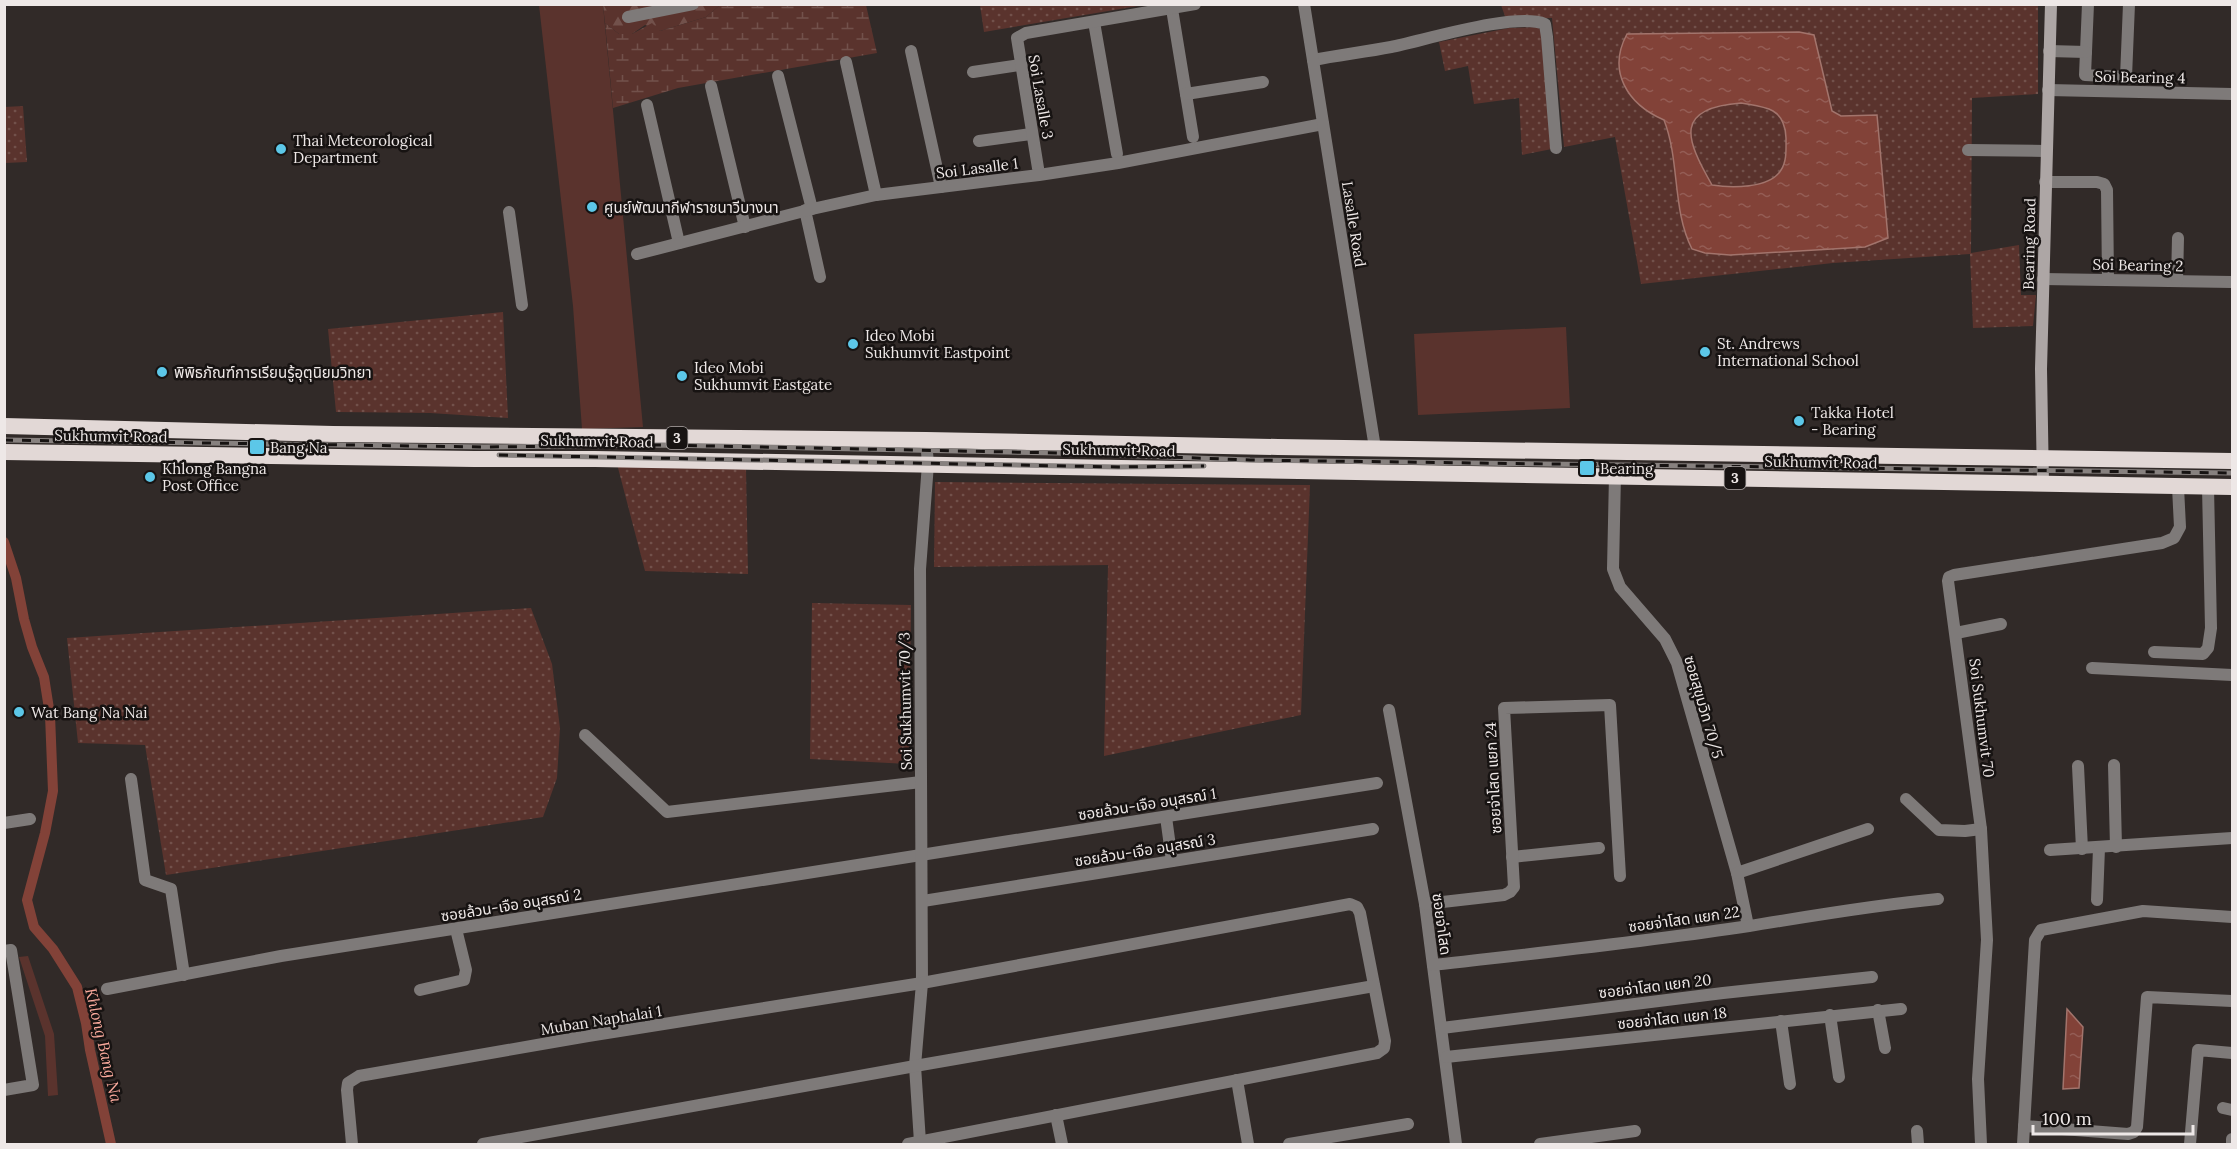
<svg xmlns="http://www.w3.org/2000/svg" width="2237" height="1149" font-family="Lora,'Noto Sans Thai',serif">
<defs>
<pattern id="grass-dots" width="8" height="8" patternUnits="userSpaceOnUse" patternTransform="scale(1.5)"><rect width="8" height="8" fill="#5a332d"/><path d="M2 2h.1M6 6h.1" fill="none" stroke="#72514b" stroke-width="1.8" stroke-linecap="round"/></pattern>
<pattern id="forest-firs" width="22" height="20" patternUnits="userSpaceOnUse" patternTransform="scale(1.5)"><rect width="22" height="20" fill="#5a332d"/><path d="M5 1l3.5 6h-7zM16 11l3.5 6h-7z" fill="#72514b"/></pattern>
<pattern id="wetland-marsh" width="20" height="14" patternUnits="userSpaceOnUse" patternTransform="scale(1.5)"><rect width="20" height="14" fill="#5a332d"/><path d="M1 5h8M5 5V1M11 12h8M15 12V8" fill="none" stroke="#72514b"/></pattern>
<pattern id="water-ripples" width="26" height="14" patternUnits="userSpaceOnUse" patternTransform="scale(1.5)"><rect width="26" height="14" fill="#824238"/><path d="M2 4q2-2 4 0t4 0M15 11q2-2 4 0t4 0" fill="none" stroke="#945d55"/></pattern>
</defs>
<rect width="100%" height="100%" fill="#312a28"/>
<g fill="url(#grass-dots)" fill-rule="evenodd">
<polygon points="980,5 980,4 1144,5 984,32"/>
<path d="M1501,5H2038V94L1972,98L1971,253L2019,245L2021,295H2036L2033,326L1973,328L1970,254L1833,263L1641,284L1615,137L1564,147L1552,18L1506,19ZM1799,32L1814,35L1832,111L1841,116L1865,247L1730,255L1705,253L1693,249C1673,212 1679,160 1664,120C1645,112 1633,96 1621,80L1627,34Z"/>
<polygon points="1538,27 1542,32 1552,149 1522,155 1519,98 1474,104 1468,66 1445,71 1439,42 1509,28"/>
<path d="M1741,103C1751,105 1764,106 1773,111C1782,116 1786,128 1786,138C1786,149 1787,161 1781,170C1770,189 1730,188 1711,185C1686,137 1673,108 1741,103Z"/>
<polygon points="23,106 27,162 5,163 5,107"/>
<polygon points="503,312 508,418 430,413 336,412 328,329"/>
<polygon points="617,464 746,468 748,574 645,571"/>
<polygon points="935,482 1310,485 1301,715 1104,756 1108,565 934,567"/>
<polygon points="812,603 911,605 909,764 810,759"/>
<polygon points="531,608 552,664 560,728 557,778 543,817 166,875 145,745 78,743 67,638"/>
</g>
<polygon fill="url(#forest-firs)" points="603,5 720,5 706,17 660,31 645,25 632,34 619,34 605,23"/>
<polygon fill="url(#wetland-marsh)" points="720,5 866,5 877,53 678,88 613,108 605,23 619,34 632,34 652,23 660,31 706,17"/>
<g fill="#5a332d">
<polygon points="539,5 603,5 643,427 582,429 573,306"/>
<polygon points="1566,327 1570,408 1418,415 1414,334"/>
<polygon points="28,956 54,1034 58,1095 48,1096 45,1036 19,957"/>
</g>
<g fill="url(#water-ripples)" stroke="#a2746c" stroke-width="1.5" fill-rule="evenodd">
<path d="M1799,32L1814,35L1832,111L1841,116L1877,115L1888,238L1865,247L1730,255L1705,253L1692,249C1672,210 1680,161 1664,120C1627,104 1607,71 1627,34ZM1741,103C1751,105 1764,106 1773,111C1782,116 1786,128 1786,138C1786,149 1787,161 1781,170C1770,189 1730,188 1712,185C1685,138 1674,108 1741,103Z"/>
<polygon points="2067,1009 2083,1027 2079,1088 2063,1089"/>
</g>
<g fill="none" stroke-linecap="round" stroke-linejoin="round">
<polyline stroke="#824238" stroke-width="10" points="4,542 16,578 24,619 32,647 44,677 50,715 53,791 45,833 27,900 34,927 53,949 77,987 86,1023 90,1050 111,1144"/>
<g stroke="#7e7a79" stroke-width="12">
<polyline points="2088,4 2085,75 2126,77 2129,4"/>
<polyline points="1172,9 1193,137"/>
<polyline points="628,17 693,4"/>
<polyline points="1094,22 1117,154"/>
<polyline points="911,51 941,187"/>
<polyline points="2049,51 2086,52"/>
<path d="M1313,60C1339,55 1365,52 1391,47C1426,40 1515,12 1545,24L1547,37L1556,148"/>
<polyline points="846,62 876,195"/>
<polyline points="973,72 1020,65"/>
<polyline points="778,76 812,209"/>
<polyline points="711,86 745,227"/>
<polyline points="2048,90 2232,94"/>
<polyline points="1186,94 1263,82"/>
<polyline points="647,105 679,243"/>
<polyline points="979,141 1031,134"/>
<polyline points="1968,150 2046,151"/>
<polyline points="1038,168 1017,38 1026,33 1195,4"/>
<polyline points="2045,182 2097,182 2104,184 2107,190 2108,280"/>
<polyline points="805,210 820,277"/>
<polyline points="509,212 522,305"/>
<polyline points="637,254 812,209 876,195 1039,175 1118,163 1323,124"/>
<polyline points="2043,279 2232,282"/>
<polyline points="2177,281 2178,238"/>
<polyline points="1615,475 1613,569 1620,587 1665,639 1677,663 1737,873 1748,926"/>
<polyline points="1956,633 2001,624"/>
<polyline points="2154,652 2203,654 2208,648 2211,628 2208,487"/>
<polyline points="2092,668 2232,675"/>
<polyline points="1389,710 1425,904 1456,1144"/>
<polyline points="585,735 667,812 921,782"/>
<polyline points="2114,765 2116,847"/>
<polyline points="2078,766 2082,849"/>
<polyline points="131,779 145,880 171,889 184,975"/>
<polyline points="1906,799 1939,830 1965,831 1981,829"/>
<polyline points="1166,817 1172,861"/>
<polyline points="4,823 30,819"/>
<polyline points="2050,850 2232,838"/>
<polyline points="1512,857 1599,848"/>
<polyline points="1737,873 1868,829"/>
<polyline points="2097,900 2099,848"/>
<polyline points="923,901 1373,829"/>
<polyline points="1425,904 1504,895 1510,892 1514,887 1504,708 1610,705 1620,876"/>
<polyline points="4,951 11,950 33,1085 4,1090"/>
<path d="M1433,965C1538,953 1644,942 1749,926C1812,916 1874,905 1938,899"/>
<polyline points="107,989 281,956 1377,783"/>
<polyline points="420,990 464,980 466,970 456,929"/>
<polyline points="1878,1010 1885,1048"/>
<polyline points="1830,1015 1839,1077"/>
<polyline points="1781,1021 1790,1084"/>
<polyline points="1442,1028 1723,993 1872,977"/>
<polyline points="1446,1057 1901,1009"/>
<polyline points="1237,1080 1248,1144"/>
<polyline points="2223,1108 2232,1110"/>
<polyline points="1056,1115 1062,1144"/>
<polyline points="2024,1126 2128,1134 2134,1132 2137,1127 2147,997 2232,1001"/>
<polyline points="1917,1131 1918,1144"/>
<polyline points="920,1142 915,1066 922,983 920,569 928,464 926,440"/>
<polyline points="352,1144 347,1090 348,1083 359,1076 588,1036 922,983 1350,904 1357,907 1360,913 1385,1041 1384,1048 1377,1053 908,1144"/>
<polyline points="483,1144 915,1066 1374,986"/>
<polyline points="1289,1144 1408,1124"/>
<polyline points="1540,1144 1635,1131"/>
<polyline points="1981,1144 1978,1079 1987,940 1981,829 1948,581 1949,577 1954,575 2162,543 2174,538 2180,527 2178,487"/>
<polyline points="2023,1144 2035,940 2041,930 2143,911 2232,917"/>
<polyline points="2190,1144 2198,1050 2232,1053"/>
<polyline points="2232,1144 2232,1139"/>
</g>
<polyline stroke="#7e7a79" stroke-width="12" points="1304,4 1375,448"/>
<polyline stroke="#ada6a5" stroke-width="12" points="2043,484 2041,369 2051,4"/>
<g stroke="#e2d8d6" stroke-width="16">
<polyline points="4,426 333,434 926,440 1278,447 2232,461"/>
<polyline points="4,452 474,459 595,459 2232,487"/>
</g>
<g stroke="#87817f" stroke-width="5">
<g id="rail">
<polyline points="4,440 484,447 662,445 1059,453 1250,460 2232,473"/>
<polyline points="499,455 1118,467 1204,466"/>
</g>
</g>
<use href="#rail" stroke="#171312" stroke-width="3" stroke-dasharray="9" stroke-linecap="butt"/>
</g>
<g fill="#5cc7e8" stroke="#171312" stroke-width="2">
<circle cx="281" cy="149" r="6"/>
<circle cx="592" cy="207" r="6"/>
<circle cx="853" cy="344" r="6"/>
<circle cx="1705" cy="352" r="6"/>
<circle cx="162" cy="372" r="6"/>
<circle cx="682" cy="376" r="6"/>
<circle cx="1799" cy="421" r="6"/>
<rect x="249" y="439" width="16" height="16" rx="3"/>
<rect x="1579" y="460" width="16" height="16" rx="3"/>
<circle cx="150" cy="477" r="6"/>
<circle cx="19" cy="712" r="6"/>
</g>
<g text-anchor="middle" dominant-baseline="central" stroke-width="5" stroke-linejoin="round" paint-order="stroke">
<g fill="#171312" stroke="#aea8a7" stroke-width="1.5">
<rect x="666.5" y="427" width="21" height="22" rx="4.5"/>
<rect x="1724.5" y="467" width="21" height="22" rx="4.5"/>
</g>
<g font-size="14" font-weight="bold" fill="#eee8e7">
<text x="677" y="438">3</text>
<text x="1735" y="478">3</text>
</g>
<g font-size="15" fill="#eee8e7" stroke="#171312">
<text transform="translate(2140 77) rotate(1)">Soi Bearing 4</text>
<text transform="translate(1041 97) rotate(80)">Soi Lasalle 3</text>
<text transform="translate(977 168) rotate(-7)">Soi Lasalle 1</text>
<text transform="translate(1354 224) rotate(81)">Lasalle Road</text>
<text transform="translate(2029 244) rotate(-89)">Bearing Road</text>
<text transform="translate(2138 265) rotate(1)">Soi Bearing 2</text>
<text transform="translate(111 436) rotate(1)">Sukhumvit Road</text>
<text transform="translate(597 441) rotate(1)">Sukhumvit Road</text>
<text transform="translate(1119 450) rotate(1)">Sukhumvit Road</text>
<text transform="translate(1821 462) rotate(1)">Sukhumvit Road</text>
<text transform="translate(905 701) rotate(-91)">Soi Sukhumvit 70/3</text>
<text transform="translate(1704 707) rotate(74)">ซอยสุขุมวิท 70/5</text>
<text transform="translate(1982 718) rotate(83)">Soi Sukhumvit 70</text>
<text transform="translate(1493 778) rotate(-93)">ซอยจ่าโสด แยก 24</text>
<text transform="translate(1147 804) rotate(-9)">ซอยล้วน-เจือ อนุสรณ์ 1</text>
<text transform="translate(1145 850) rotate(-9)">ซอยล้วน-เจือ อนุสรณ์ 3</text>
<text transform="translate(511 905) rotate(-9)">ซอยล้วน-เจือ อนุสรณ์ 2</text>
<text transform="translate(1684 919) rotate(-8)">ซอยจ่าโสด แยก 22</text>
<text transform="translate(1442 924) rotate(82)">ซอยจ่าโสด</text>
<text transform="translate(1655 986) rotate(-7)">ซอยจ่าโสด แยก 20</text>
<text transform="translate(1672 1018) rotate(-6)">ซอยจ่าโสด แยก 18</text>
<text transform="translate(601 1020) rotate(-9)">Muban Naphalai 1</text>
</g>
<g font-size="15" fill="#eee8e7" stroke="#171312" text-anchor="start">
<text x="293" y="140">Thai Meteorological<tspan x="293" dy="17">Department</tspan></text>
<text x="604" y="207">ศูนย์พัฒนากีฬาราชนาวีบางนา</text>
<text x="865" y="335">Ideo Mobi<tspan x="865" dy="17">Sukhumvit Eastpoint</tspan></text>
<text x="1717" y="343">St. Andrews<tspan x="1717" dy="17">International School</tspan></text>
<text x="694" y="367">Ideo Mobi<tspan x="694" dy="17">Sukhumvit Eastgate</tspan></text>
<text x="174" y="372">พิพิธภัณฑ์การเรียนรู้อุตุนิยมวิทยา</text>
<text x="1811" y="412">Takka Hotel<tspan x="1811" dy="17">- Bearing</tspan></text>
<text x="270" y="447">Bang Na</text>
<text x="162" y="468">Khlong Bangna<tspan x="162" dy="17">Post Office</tspan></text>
<text x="1600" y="468">Bearing</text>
<text x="31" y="712">Wat Bang Na Nai</text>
</g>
<g font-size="16" font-style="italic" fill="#f8a89b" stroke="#171312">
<text transform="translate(104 1045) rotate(77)">Khlong Bang Na</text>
</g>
</g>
<rect width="2237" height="1149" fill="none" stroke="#eee8e7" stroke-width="12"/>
<path d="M2033 1125v9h160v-9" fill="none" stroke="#eee8e7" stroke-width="3"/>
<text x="2042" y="1125" font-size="18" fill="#eee8e7" stroke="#171312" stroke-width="4.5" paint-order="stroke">100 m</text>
</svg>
